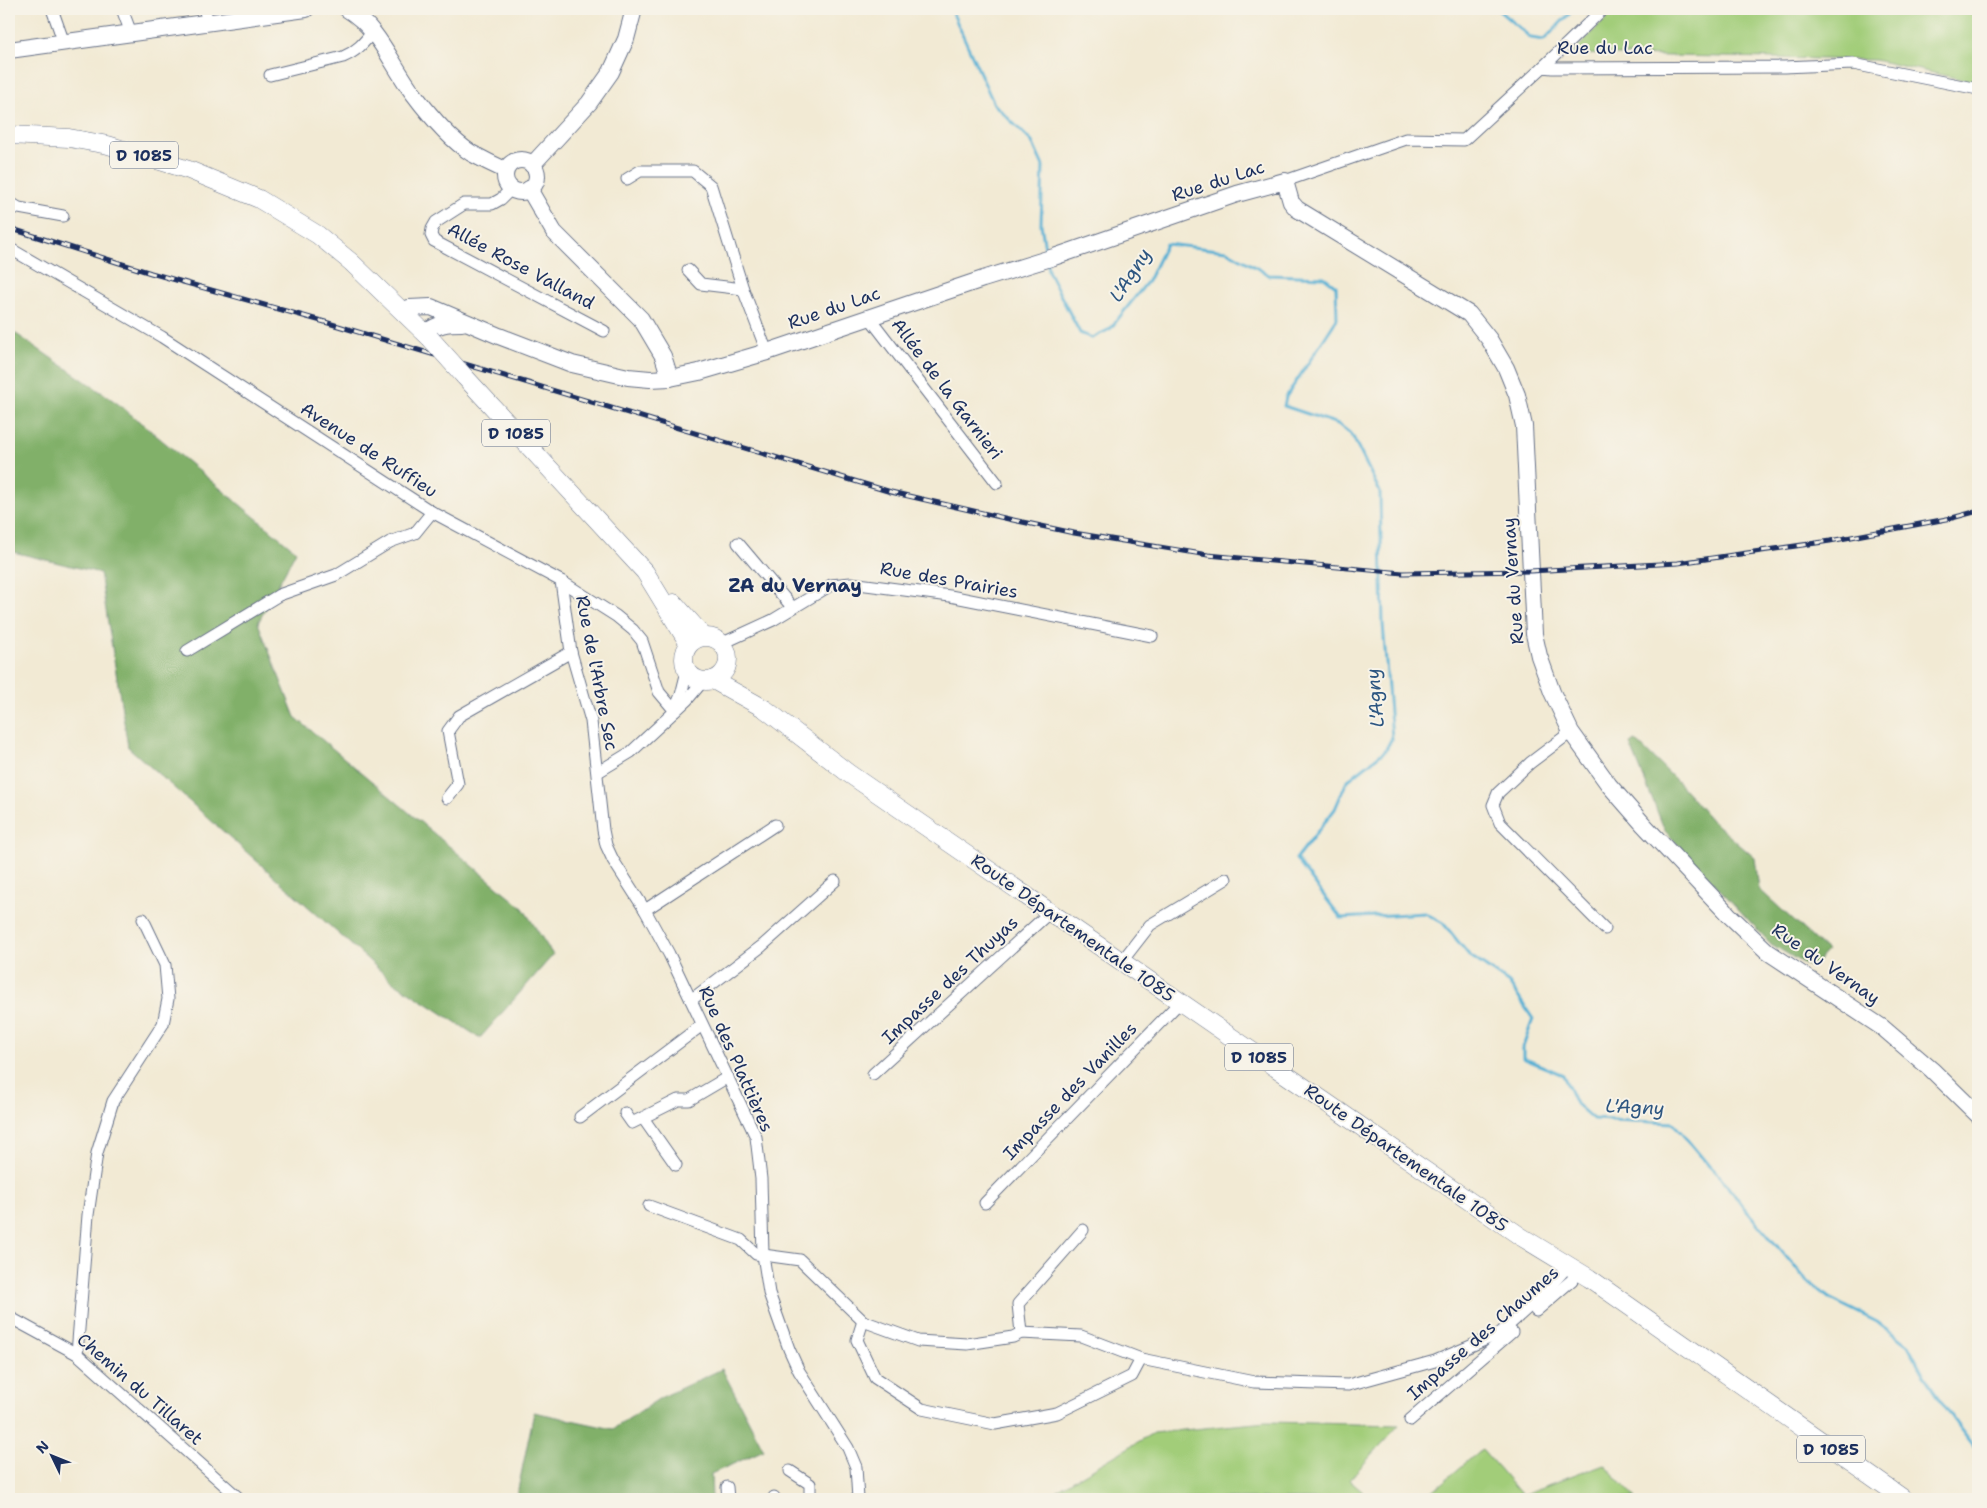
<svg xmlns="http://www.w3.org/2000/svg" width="1987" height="1508" font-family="'Shantell Sans',sans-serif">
<rect width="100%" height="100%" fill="#f7f3e8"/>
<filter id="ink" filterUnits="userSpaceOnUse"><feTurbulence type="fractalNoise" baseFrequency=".02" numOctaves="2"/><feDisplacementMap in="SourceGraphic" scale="10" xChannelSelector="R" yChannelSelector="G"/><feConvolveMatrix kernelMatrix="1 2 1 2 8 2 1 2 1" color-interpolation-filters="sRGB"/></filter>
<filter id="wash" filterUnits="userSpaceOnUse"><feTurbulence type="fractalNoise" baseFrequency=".0096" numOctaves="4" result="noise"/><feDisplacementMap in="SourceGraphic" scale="20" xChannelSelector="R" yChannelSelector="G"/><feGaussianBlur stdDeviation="1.12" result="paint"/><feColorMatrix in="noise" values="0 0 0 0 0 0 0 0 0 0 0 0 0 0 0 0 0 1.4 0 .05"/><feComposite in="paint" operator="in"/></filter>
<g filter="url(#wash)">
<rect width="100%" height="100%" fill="#f2ead4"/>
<g fill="#a2cd79" stroke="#5e7e6c">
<polygon points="1616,9 1978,9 1978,83 1875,60 1571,54"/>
<polygon points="1266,1422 1399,1425 1349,1480 1371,1499 1042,1499 1153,1433"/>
<polygon points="1482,1449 1522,1495 1604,1464 1636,1499 1423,1499"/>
</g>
<g fill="#81b069" stroke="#4e7064">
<polygon points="9,329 117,403 296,551 258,623 295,717 523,908 553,955 480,1038 392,981 128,747 100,573 9,551"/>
<polygon points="1636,741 1678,782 1711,820 1755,858 1759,889 1827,951 1811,968 1771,944 1665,831 1630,744"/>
<polygon points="722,1369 764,1450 711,1474 712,1499 516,1499 534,1412 613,1429 660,1398"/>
</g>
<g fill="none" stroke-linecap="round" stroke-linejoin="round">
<g stroke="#57b0d4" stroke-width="3">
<polyline points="951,9 994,104 1032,142 1043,166 1041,224 1046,255"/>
<polyline points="1497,9 1531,38 1544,40 1574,9"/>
<polyline points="1047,263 1048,271 1080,333 1092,338 1110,329 1148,281 1166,244 1227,251 1269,275 1324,277 1336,286 1337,319 1286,397 1284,406 1338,424 1352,435 1380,492 1383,624 1392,738 1385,751 1347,781 1335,809 1296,859 1341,918 1425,913 1443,923 1469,955 1509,983 1533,1019 1523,1047 1523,1058 1563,1075 1576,1104 1593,1119 1673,1123 1709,1166 1727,1184 1740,1203 1807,1281 1829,1298 1877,1322 1908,1345 1925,1377 1957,1425 1978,1452"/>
</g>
</g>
</g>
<g filter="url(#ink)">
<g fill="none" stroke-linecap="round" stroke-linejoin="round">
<g stroke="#667087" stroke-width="13">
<g id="street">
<polyline points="52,9 64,43"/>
<polyline points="122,9 131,33"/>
<polyline points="204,9 209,23"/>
<polyline points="1543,67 1603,9"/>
<path d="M270,75L343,57C357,51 364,43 373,31"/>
<polyline points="627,179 640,171 693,171 711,186 743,289 767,352"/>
<polyline points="1285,181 1406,139 1464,140 1543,67 1552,68 1784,67 1853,64 1978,89"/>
<polyline points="511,189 501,199 492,204 464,204 436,222 432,229 431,235 434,241 604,331"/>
<polyline points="9,202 19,208 63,216"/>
<polyline points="9,248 162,337 432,512 561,581 616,616 633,630 642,641 659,692 675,711"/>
<polyline points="688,270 701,284 743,289"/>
<polyline points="869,317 997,483"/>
<polyline points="738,543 792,607"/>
<polyline points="561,581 571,652 591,721 603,830 606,845 613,860 645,910 669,954 756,1137 761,1179 763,1255 769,1293 789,1349 799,1371 848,1448 856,1467 858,1499"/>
<polyline points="723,643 773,620 831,585 851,583 950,596 1152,636"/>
<polyline points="187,651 279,595 336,575 390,542 415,533 432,512"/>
<polyline points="675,709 681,695 687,671"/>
<polyline points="1571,732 1530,763 1498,793 1493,805 1500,823 1605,929"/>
<polyline points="598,772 631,752 687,700 703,681"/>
<polyline points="447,798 458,784 448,731 459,716 571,652"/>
<polyline points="645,910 775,825"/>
<polyline points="1122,961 1150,925 1226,879"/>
<polyline points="691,1000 762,946 835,881"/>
<polyline points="873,1074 1050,912"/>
<polyline points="625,1113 632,1123 678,1100 689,1100 728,1077"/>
<polyline points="580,1117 702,1025"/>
<polyline points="643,1118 676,1165"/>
<polyline points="985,1203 1180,1002"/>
<polyline points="649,1206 741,1240 756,1254 800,1260 863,1321 918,1341 967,1344 1013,1337 1021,1333 1081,1336 1141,1359 1254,1382 1348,1385 1435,1361 1499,1334 1541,1296 1568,1266"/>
<polyline points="1536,1311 1572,1280 1576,1271"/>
<polyline points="9,1317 77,1354 240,1499"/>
<polyline points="863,1321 857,1340 875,1378 922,1409 995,1424 1057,1413 1132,1376 1141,1359"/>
<polyline points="1021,1333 1018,1304 1083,1230"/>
<polyline points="77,1354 88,1215 97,1153 113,1101 163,1024 168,999 165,965 143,919"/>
<polyline points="1410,1420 1512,1332"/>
<polyline points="790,1471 810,1484 810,1499"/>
<polyline points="727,1487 728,1499"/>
<polyline points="774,1497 774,1499"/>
</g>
</g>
<g stroke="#667087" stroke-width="18">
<g id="secondary">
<path d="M347,9C379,28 391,64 413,93C428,113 449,139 471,153C482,159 494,165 505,170"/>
<polyline points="9,50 306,9"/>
<circle cx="521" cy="176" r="16"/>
<polyline points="532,165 589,103 611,72 626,39 634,9"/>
<polyline points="529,189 554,232 641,319 663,356 670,378"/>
<polyline points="403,311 409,308 431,307 499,336 572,364 628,377 650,379 670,378 699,372 767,352 983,279 1054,257 1237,194 1285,181 1291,202 1297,209 1469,314 1489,339 1506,368 1517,395 1524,426 1534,634 1539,656 1552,692 1571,732 1609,785 1643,824 1729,915 1768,952 1883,1028 1932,1070 1978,1115"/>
<path d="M425,333C437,324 447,323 462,323"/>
</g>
</g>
<g stroke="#667087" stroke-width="19">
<g id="primary">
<polyline points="9,135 69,138 108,145 189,170 259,199 318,235 351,262 430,338"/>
<polyline points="464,376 645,572 689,644"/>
<polyline points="674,603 703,636"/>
<circle cx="706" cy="659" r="22"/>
<polyline points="713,680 765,709 848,773 1520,1236 1589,1278 1904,1499"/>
</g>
</g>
<use href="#street" stroke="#fff" stroke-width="11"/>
<use href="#secondary" stroke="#fff" stroke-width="16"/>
<use href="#primary" stroke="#fff" stroke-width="18"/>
<g stroke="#1b2f5e" stroke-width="5">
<polyline id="rail" points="9,228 151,273 325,322 891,492 1013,520 1074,533 1208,555 1403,573 1530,571 1678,563 1830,541 1952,518 1978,511"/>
</g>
<use href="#rail" stroke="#f7f3e8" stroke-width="3" stroke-dasharray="9" stroke-linecap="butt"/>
<g stroke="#667087" stroke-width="19" stroke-linecap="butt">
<polyline id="primary-bridge" points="430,338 464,376"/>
</g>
<use href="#primary-bridge" stroke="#fff" stroke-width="18"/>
</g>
</g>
<g text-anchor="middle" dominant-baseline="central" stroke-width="4" stroke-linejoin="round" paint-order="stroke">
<g fill="#f7f3e8" stroke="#5d6a87" stroke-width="1">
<rect x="110" y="141.5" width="68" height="27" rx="4"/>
<rect x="482" y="419.5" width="68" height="27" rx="4"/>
<rect x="1225" y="1043.5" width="68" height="27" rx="4"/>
<rect x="1797" y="1435.5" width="68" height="27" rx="4"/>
</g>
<g font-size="16" font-weight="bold" fill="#1b2f5e">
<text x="144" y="155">D 1085</text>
<text x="516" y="433">D 1085</text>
<text x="1259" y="1057">D 1085</text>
<text x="1831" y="1449">D 1085</text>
</g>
<g font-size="18" fill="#1b2f5e" stroke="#f7f3e8">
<text x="1605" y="48">Rue du Lac</text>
<text transform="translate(1218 181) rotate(-18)">Rue du Lac</text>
<text transform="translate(521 266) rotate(28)">Allée Rose Valland</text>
<text transform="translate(834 308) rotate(-19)">Rue du Lac</text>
<text transform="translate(947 389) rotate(53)">Allée de la Garnieri</text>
<text transform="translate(369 450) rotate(33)">Avenue de Ruffieu</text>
<text transform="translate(949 580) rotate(10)">Rue des Prairies</text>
<text transform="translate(1513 581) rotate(-94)">Rue du Vernay</text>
<text transform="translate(597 673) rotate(79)">Rue de l'Arbre Sec</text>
<text transform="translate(1073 928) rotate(35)">Route Départementale 1085</text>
<text transform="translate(1826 964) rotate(35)">Rue du Vernay</text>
<text transform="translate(950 980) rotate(-43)">Impasse des Thuyas</text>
<text transform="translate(736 1059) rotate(66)">Rue des Plattières</text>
<text transform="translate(1070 1091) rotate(-46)">Impasse des Vanilles</text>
<text transform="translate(1406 1158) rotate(35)">Route Départementale 1085</text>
<text transform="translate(1483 1333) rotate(-41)">Impasse des Chaumes</text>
<text transform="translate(140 1389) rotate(41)">Chemin du Tillaret</text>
</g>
<g font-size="19" font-style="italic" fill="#2d5681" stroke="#f7f3e8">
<text transform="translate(1130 275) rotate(-57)">L'Agny</text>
<text transform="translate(1375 698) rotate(-95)">L'Agny</text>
<text transform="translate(1635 1107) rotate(3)">L'Agny</text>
</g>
<g font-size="19" font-weight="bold" fill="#1b2f5e" stroke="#f7f3e8">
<text x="795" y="585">ZA du Vernay</text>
</g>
</g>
<rect width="1987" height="1508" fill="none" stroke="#f7f3e8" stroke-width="30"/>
<g transform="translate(52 1456) rotate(313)" stroke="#f7f3e8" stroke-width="4" paint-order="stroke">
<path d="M0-4L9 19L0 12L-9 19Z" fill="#1b2f5e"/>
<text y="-8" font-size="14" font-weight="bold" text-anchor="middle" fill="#1b2f5e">N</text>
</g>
</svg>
